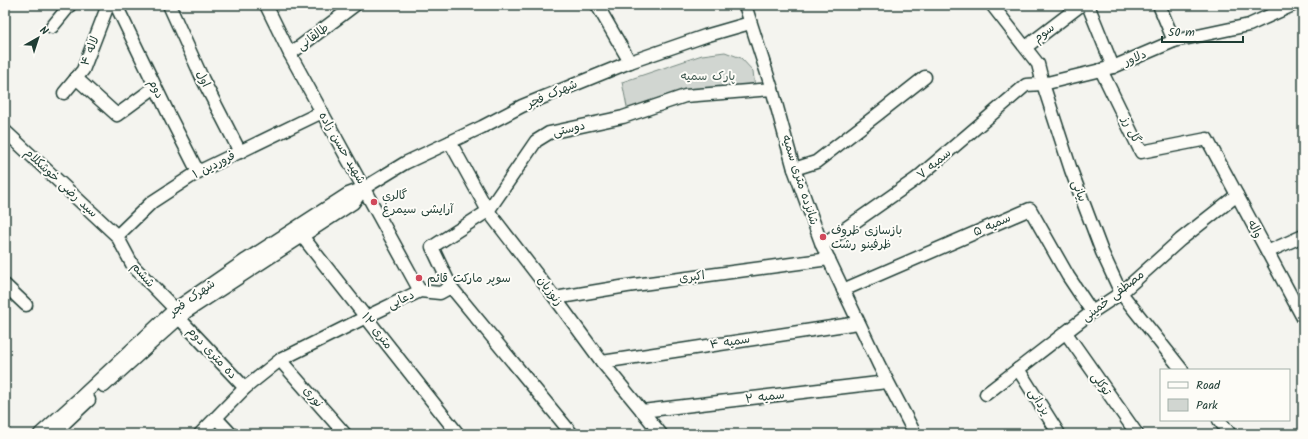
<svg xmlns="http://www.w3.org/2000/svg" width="1308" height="439" font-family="Kalam,'Playpen Sans Arabic',sans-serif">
<rect width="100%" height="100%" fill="#f4f4ef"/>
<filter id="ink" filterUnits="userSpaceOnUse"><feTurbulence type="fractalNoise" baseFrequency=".025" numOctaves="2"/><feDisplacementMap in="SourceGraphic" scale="8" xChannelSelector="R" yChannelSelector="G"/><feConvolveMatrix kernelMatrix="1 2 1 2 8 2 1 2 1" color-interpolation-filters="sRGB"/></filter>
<g filter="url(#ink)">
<polygon fill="#d1d6d1" stroke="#788a82" points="725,52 741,58 753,71 755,88 628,112 622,82 702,55"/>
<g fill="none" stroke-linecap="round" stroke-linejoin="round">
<g stroke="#1f3d34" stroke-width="15">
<g id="minor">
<polyline points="116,5 170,117 198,172"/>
<polyline points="169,5 203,80 240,152"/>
<polyline points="266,5 290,54 420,291"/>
<polyline points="597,5 630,62"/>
<polyline points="745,5 772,89 794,169 822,245 879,365 915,434"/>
<polyline points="992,5 1038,64 1043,84 1071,170 1102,252 1121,293 1182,370"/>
<polyline points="1088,5 1113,67"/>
<polyline points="1159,5 1174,41"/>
<polyline points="52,27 70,5"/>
<polyline points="1026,47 1081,5"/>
<polyline points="290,54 355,5"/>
<polyline points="1101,70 1141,152 1207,139 1303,318"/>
<polyline points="76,78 117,115 155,87"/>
<polyline points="64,93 83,70 108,5"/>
<polyline points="5,131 117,236 133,266 175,309"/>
<polyline points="450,142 488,211 555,298 602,362 661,434"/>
<polyline points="794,169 816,162 878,114 925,77"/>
<polyline points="298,231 458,434"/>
<polyline points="117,236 152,202 198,172 322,112"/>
<polyline points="822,245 916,179 1026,85 1043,84 1113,67 1174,41 1249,25 1293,5"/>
<polyline points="1267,252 1303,236"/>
<polyline points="5,285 26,305"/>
<polyline points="451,287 432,247 488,211 536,141 549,133 623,117 685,96 772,89"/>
<polyline points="843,290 1030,209 1068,276 1092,312"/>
<polyline points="555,298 627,286 829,259"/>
<polyline points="179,318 245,388"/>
<polyline points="1066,333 1137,434"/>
<polyline points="280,360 345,434"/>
<polyline points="602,362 858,323"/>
<polyline points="1018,369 1059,434"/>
<polyline points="104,386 186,312 353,203 364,188"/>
<polyline points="986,394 1092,312 1121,293 1180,240 1237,195"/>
<polyline points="642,411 887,382"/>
<polyline points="216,418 231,434"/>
<polyline points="1219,420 1230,434"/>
<polyline points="40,434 81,397 175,309 246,260 348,194 364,188 405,163 482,127 522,106 630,62 705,36 750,23"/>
<polyline points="53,434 89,400"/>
<polyline points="200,434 245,388 280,360 366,317 420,291 440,293 451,287 572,434"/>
</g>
</g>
<use href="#minor" stroke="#fdfcf7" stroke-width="12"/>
</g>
</g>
<g fill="#d1495b" stroke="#fdfcf7" stroke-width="1.5">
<circle cx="374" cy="202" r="4"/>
<circle cx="823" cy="237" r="4"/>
<circle cx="419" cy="278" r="4"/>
</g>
<g text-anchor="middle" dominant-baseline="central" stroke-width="4" stroke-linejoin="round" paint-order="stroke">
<g font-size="12" fill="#1f3d34" stroke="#fdfcf7">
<text transform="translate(1044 33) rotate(-37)">سوم</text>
<text transform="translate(313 37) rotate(-37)">طالقانی</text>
<text transform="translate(90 51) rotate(-69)">لاله ۴</text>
<text transform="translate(1135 58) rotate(-23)">دلاور</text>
<text transform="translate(203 79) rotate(64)">اول</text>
<text transform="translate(156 89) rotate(64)">دوم</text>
<text transform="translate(552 94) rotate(-23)">شهرک فجر</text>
<text transform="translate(569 129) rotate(-13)">دوستی</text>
<text transform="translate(1131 130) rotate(64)">گل رز</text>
<text transform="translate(342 148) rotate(60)">شهید حسن زاده</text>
<text transform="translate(934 164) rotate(-40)">سمیه ۷</text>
<text transform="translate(214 165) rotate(-27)">فروردین ۱</text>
<text transform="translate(800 180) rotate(72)">شانزده متری سمیه</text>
<text transform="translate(61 183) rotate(43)">سید رضی خوشکلام</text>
<text transform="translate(1079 191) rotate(69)">بیانی</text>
<text transform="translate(992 225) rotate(-24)">سمیه ۵</text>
<text transform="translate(1255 229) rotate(62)">واله</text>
<text transform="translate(143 275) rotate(49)">ششم</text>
<text transform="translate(692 277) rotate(-7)">اکبری</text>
<text transform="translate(550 291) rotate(53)">زنوزیان</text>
<text transform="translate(1113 296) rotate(-38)">مصطفی خمینی</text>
<text transform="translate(192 298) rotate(-36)">شهرک فجر</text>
<text transform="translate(401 300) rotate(-25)">دعایی</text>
<text transform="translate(377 331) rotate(52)">۱۲ متری</text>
<text transform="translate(730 342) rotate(-9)">سمیه ۴</text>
<text transform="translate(212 353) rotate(47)">ده متری دوم</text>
<text transform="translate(1101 384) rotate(55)">توکلی</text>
<text transform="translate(313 397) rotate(49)">نوری</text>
<text transform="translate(765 397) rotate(-7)">سمیه ۲</text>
<text transform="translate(1039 402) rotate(58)">یزدانی</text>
</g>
<g font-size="12" fill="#435c53" stroke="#fdfcf7">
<text x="708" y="76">پارک سمیه</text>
</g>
<g font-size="12" fill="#1f3d34" stroke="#fdfcf7" text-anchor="start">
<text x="382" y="195">گالری<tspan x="382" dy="14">آرایشی سیمرغ</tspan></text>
<text x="831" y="230">بازسازی ظروف<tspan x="831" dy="14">ظرفینو رشت</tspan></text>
<text x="427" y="278">سوپر مارکت قائم</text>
</g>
</g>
<rect width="1308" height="439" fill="none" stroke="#fdfcf7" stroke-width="20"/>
<rect x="10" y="10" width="1288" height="419" fill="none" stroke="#1f3d34" stroke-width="1.5" filter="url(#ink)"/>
<rect x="1160" y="369" width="130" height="52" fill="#fdfcf7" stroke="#a4b0a9"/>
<rect x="1168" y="382" width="20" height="6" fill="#fdfcf7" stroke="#a4b0a9"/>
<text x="1196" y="389" font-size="12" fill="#1f3d34">Road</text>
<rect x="1168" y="399" width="20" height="12" fill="#d1d6d1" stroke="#a4b0a9"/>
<text x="1196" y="409" font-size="12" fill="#1f3d34">Park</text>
<g transform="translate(38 38) rotate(39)" stroke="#fdfcf7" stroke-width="3" paint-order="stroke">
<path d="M0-3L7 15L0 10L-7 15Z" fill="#1f3d34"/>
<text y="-6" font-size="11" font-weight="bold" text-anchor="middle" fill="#1f3d34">N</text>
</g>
<path d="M1162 36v6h81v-6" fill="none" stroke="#1f3d34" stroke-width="2"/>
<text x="1168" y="36" font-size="12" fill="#1f3d34" stroke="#fdfcf7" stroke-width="3" paint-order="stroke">50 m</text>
</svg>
